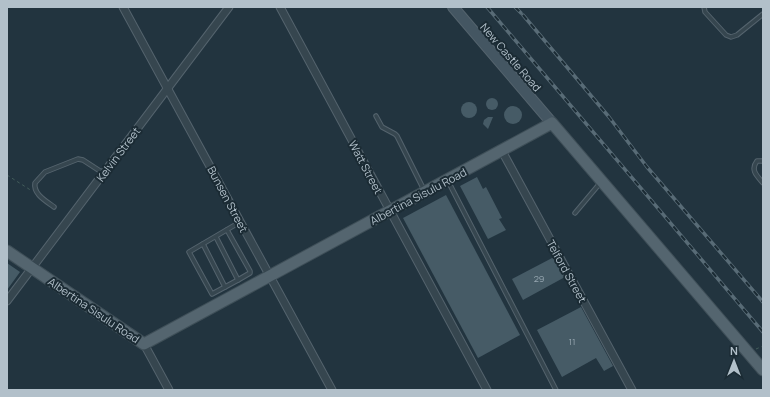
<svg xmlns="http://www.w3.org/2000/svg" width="770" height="397" font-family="Manrope,sans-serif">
<rect width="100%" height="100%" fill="#22343f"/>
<g fill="#465b66">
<circle cx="492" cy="104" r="6"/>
<circle cx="469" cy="110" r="8"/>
<circle cx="513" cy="115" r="9"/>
<polygon points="488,117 493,117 488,129 483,124 484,120"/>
<polygon points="477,177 483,189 486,187 502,218 499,219 506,230 488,239 460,186"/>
<polygon points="446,195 520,335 478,358 403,218"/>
<polygon points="554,257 565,277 523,300 512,279"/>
<polygon points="7,263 20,272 7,290"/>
<polygon points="581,307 613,366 604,371 596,358 562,377 537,330"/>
</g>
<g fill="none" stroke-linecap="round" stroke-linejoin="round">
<g stroke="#54636d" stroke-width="5.5">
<g id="lane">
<polyline points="704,7 705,12 726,35 731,37 737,35 763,14"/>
<polyline points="376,116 382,127 395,134 397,136 424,190"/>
<path d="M763,161H757C750,170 757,176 763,183"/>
<polyline points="448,181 556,390"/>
<path d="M54,207C46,201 33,194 35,183L45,172L78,159L83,160L103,173"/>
<polyline points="575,213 601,182"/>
<polyline points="216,237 238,280 250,273 250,271 227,230"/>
<polyline points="203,244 225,287"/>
<polyline points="238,280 212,294 189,252 240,222"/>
</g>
</g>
<g stroke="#54636d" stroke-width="9">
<g id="street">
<polyline points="123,7 332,390"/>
<polyline points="280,7 487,390"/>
<polyline points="502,151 632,390"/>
<polyline points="7,301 229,7"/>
<polyline points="144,344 169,390"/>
</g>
</g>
<g stroke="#54636d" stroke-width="12">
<polyline id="secondary" points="453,7 552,123"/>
</g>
<g stroke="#3f4f58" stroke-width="13">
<polyline id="primary" points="7,251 144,344 552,123 763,370"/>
</g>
<g stroke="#425c5a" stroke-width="1" stroke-dasharray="3 3" stroke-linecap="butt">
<polyline points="7,175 32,191"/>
<polyline points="756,349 763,346"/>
</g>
<use href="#lane" stroke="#36464f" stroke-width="3.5"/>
<use href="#street" stroke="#36464f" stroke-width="7"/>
<use href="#secondary" stroke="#445662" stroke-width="10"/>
<use href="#primary" stroke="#54656f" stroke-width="11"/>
<g stroke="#586b76" stroke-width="3.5">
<g id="rail">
<polyline points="487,7 763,332"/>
<polyline points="515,7 521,13"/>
<polyline points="523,15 609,117 647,167 763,302"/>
</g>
</g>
<use href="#rail" stroke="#1b2b34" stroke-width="2" stroke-dasharray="6" stroke-linecap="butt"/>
</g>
<g text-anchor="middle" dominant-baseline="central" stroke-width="4" stroke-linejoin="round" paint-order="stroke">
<g font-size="9" fill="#97a7b1">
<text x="539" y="278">29</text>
<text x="572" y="341">11</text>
</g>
<g font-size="11" fill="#b2c0ca" stroke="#1b2b34">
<text transform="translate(511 57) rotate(49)">New Castle Road</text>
<text transform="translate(118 154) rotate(-53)">Kelvin Street</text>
<text transform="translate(366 167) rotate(62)">Watt Street</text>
<text transform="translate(418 196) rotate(-28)">Albertina Sisulu Road</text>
<text transform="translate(228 199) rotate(62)">Bunsen Street</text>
<text transform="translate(567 271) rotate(61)">Telford Street</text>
<text transform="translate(94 310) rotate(34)">Albertina Sisulu Road</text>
</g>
</g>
<rect width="770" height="397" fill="none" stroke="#b2c0ca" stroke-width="16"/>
<g transform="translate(734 361)" stroke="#1b2b34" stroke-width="3" paint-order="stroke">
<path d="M0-3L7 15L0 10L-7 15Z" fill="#b2c0ca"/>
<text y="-6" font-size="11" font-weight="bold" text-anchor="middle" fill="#b2c0ca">N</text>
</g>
</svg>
